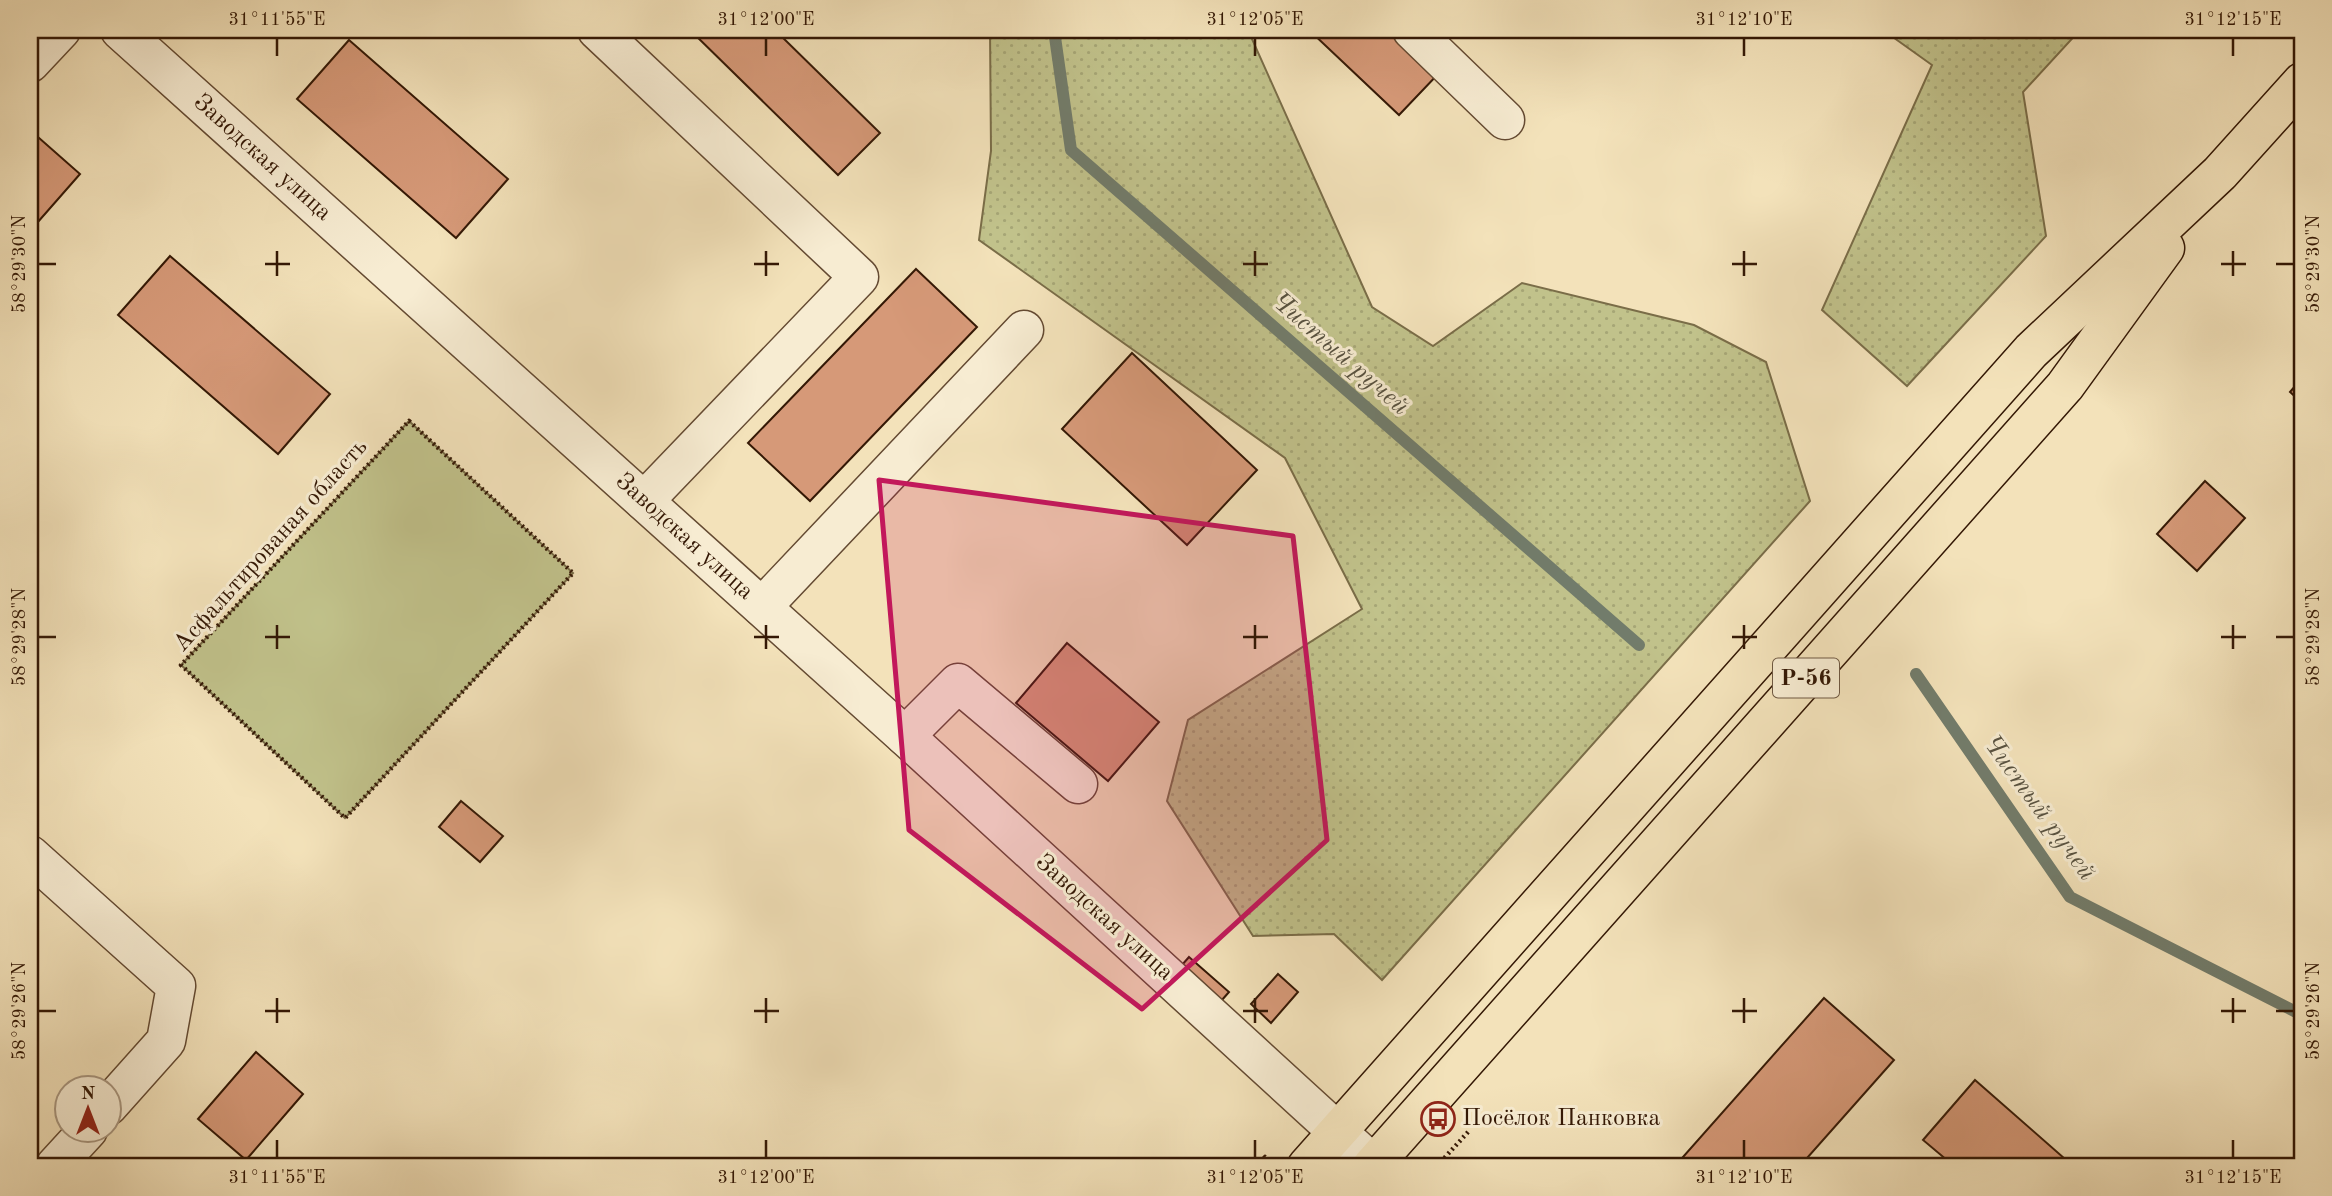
<svg xmlns="http://www.w3.org/2000/svg" width="2332" height="1196" font-family="'Old Standard TT',serif">
<defs>
<pattern id="grass-dots" width="8" height="8" patternUnits="userSpaceOnUse" patternTransform="scale(1.75)"><rect width="8" height="8" fill="#c1c28b"/><path d="M2 2h.1M6 6h.1" fill="none" stroke="#a6a676" stroke-width="1.8" stroke-linecap="round"/></pattern>
</defs>
<rect width="100%" height="100%" fill="#f3e2ba"/>
<filter id="stains"><feTurbulence type="fractalNoise" baseFrequency=".00286" numOctaves="4"/><feColorMatrix values="0 0 0 0 .2 0 0 0 0 .09 0 0 0 0 .02 0 0 0 .5 -.17"/></filter>
<radialGradient id="worn" r=".72"><stop offset=".6" stop-color="#630" stop-opacity="0"/><stop offset="1" stop-color="#630" stop-opacity=".3"/></radialGradient>
<g fill="url(#grass-dots)" stroke="#7a6d48" stroke-width="2">
<polygon points="990,30 1248,30 1372,307 1433,346 1522,283 1694,325 1766,362 1810,501 1382,980 1334,934 1253,936 1167,801 1188,720 1362,609 1285,458 979,240 991,151"/>
<polygon points="1883,30 2080,30 2023,92 2046,236 1907,386 1822,310 1932,65"/>
</g>
<polygon fill="#c1c28b" stroke="#7a6d48" stroke-width="2" points="409,421 573,573 345,818 181,665"/>
<g fill="none" stroke-linecap="round" stroke-linejoin="round">
<g stroke="#727c6b" stroke-width="12">
<polyline points="1054,30 1071,150 1639,645"/>
<polyline points="1916,674 2070,897 2302,1015"/>
</g>
</g>
<g fill="#d69978" stroke="#341805" stroke-width="2">
<polygon points="690,30 775,30 880,133 838,175"/>
<polygon points="1309,30 1395,30 1440,72 1399,115"/>
<polygon points="349,40 508,179 456,238 297,99"/>
<polygon points="30,130 80,174 30,231"/>
<polygon points="170,256 330,394 278,454 118,315"/>
<polygon points="916,269 977,327 810,501 748,443"/>
<polygon points="1132,353 1257,470 1187,545 1062,429"/>
<polygon points="2302,378 2302,403 2290,392"/>
<polygon points="2205,481 2245,518 2197,571 2157,534"/>
<polygon points="1067,643 1159,722 1108,781 1016,703"/>
<polygon points="461,801 503,836 480,862 439,827"/>
<polygon points="1189,957 1229,992 1214,1009 1174,974"/>
<polygon points="1278,974 1298,992 1271,1023 1251,1004"/>
<polygon points="1824,998 1894,1060 1800,1166 1675,1166"/>
<polygon points="256,1052 303,1094 246,1160 198,1119"/>
<polygon points="1975,1080 2073,1166 1954,1166 1923,1140"/>
</g>
<g fill="none" stroke-linecap="round" stroke-linejoin="round">
<g stroke="#644a32" stroke-width="41">
<g id="minor">
<polyline points="120,30 905,736 1375,1166"/>
<polyline points="597,30 859,277 644,501"/>
<polyline points="1412,30 1505,120"/>
<polyline points="30,63 61,30"/>
<polyline points="762,607 1024,330"/>
<polyline points="905,736 958,683 1078,784"/>
<polyline points="30,855 176,986 166,1041 108,1106"/>
<polyline points="55,1166 88,1130"/>
</g>
</g>
<g stroke="#341805" stroke-width="41">
<g id="major">
<polyline points="1307,1166 2031,351 2220,173 2302,82"/>
<polyline points="1372,1166 2065,386 2165,248"/>
</g>
</g>
<g stroke="#341805" stroke-width="4.5" stroke-dasharray="2 3.5" stroke-linecap="butt">
<polygon points="409,421 573,573 345,818 181,665"/>
<polyline points="1256,1166 1265,1157 1268,1160"/>
<polyline points="1437,1166 1469,1131"/>
</g>
<use href="#minor" stroke="#f7ecd2" stroke-width="38"/>
<use href="#major" stroke="#f3e2ba" stroke-width="38"/>
</g>
<path fill="#c2185b" fill-opacity="0.2" stroke="#c2185b" stroke-width="5" stroke-linejoin="round" d="M879,480L1293,536L1327,840L1142,1009L909,830Z"/>
<path fill="none" stroke="#341805" stroke-width="2.5" d="M277,38V56M766,38V56M1255,38V56M1744,38V56M2233,38V56M277,251V276M766,251V276M1255,251V276M1744,251V276M2233,251V276M38,264H56M265,264H290M754,264H779M1243,264H1268M1732,264H1757M2221,264H2246M2276,264H2294M277,625V649M766,625V649M1255,625V649M1744,625V649M2233,625V649M38,637H56M265,637H290M754,637H779M1243,637H1268M1732,637H1757M2221,637H2246M2276,637H2294M277,998V1023M766,998V1023M1255,998V1023M1744,998V1023M2233,998V1023M38,1011H56M265,1011H290M754,1011H779M1243,1011H1268M1732,1011H1757M2221,1011H2246M2276,1011H2294M277,1140V1158M766,1140V1158M1255,1140V1158M1744,1140V1158M2233,1140V1158"/>
<defs>
<g id="bus-ring" transform="scale(1.75)"><circle r="9.5" fill="#f7ecd2" stroke="#8f2418" stroke-width="1.5"/><path d="M-5-6H5V4H4V6H2V4H-2V6H-4V4H-5ZM-3.5-4V0h7V-4ZM-3.5 1.2v1.5H-2V1.2ZM2 1.2v1.5H3.5V1.2Z" fill="#8f2418"/></g>
</defs>
<g fill-rule="evenodd">
<use href="#bus-ring" x="1438" y="1119"/>
</g>
<g text-anchor="middle" dominant-baseline="central" stroke-width="6" stroke-linejoin="round" paint-order="stroke">
<rect fill="#f7ecd2" stroke="#6e5842" stroke-width="2" x="1773" y="658.5" width="66" height="39" rx="5"/>
<g font-size="23" font-weight="bold" fill="#341805">
<text x="1806" y="678">Р-56</text>
</g>
<g font-size="24" fill="#341805" stroke="#f7ecd2">
<text transform="translate(262 158) rotate(42)">Заводская улица</text>
<text transform="translate(684 537) rotate(42)">Заводская улица</text>
<text transform="translate(271 546) rotate(-48)">Асфальтированая область</text>
<text transform="translate(1104 918) rotate(42)">Заводская улица</text>
</g>
<g font-size="24" fill="#341805" stroke="#f7ecd2" text-anchor="start">
<text x="1462" y="1119">Посёлок Панковка</text>
</g>
<g font-size="26" font-style="italic" fill="#585240" stroke="#f7ecd2">
<text transform="translate(1340 354) rotate(41)">Чистый ручей</text>
<text transform="translate(2039 808) rotate(54)">Чистый ручей</text>
</g>
</g>
<rect width="2332" height="1196" fill="none" stroke="#f3e2ba" stroke-width="77"/>
<g transform="translate(88 1109)"><circle r="33" fill="#f7ecd2" stroke="#a99780" stroke-width="2"/>
<path d="M0-5L12 26L0 18L-12 26Z" fill="#8f2418"/>
<text y="-10" font-size="19" font-weight="bold" text-anchor="middle" fill="#341805">N</text>
</g>
<rect x="38" y="38" width="2256" height="1120" fill="none" stroke="#341805" stroke-width="2.5"/>
<g font-size="18" text-anchor="middle" fill="#341805">
<text x="277" y="25">31°11'55"E</text>
<text x="766" y="25">31°12'00"E</text>
<text x="1255" y="25">31°12'05"E</text>
<text x="1744" y="25">31°12'10"E</text>
<text x="2233" y="25">31°12'15"E</text>
<text transform="translate(19 264) rotate(-90)" y="6">58°29'30"N</text>
<text transform="translate(2313 264) rotate(-90)" y="6">58°29'30"N</text>
<text transform="translate(19 637) rotate(-90)" y="6">58°29'28"N</text>
<text transform="translate(2313 637) rotate(-90)" y="6">58°29'28"N</text>
<text transform="translate(19 1011) rotate(-90)" y="6">58°29'26"N</text>
<text transform="translate(2313 1011) rotate(-90)" y="6">58°29'26"N</text>
<text x="277" y="1183">31°11'55"E</text>
<text x="766" y="1183">31°12'00"E</text>
<text x="1255" y="1183">31°12'05"E</text>
<text x="1744" y="1183">31°12'10"E</text>
<text x="2233" y="1183">31°12'15"E</text>
</g>
<rect width="100%" height="100%" filter="url(#stains)"/>
<rect width="100%" height="100%" fill="url(#worn)"/>
</svg>
